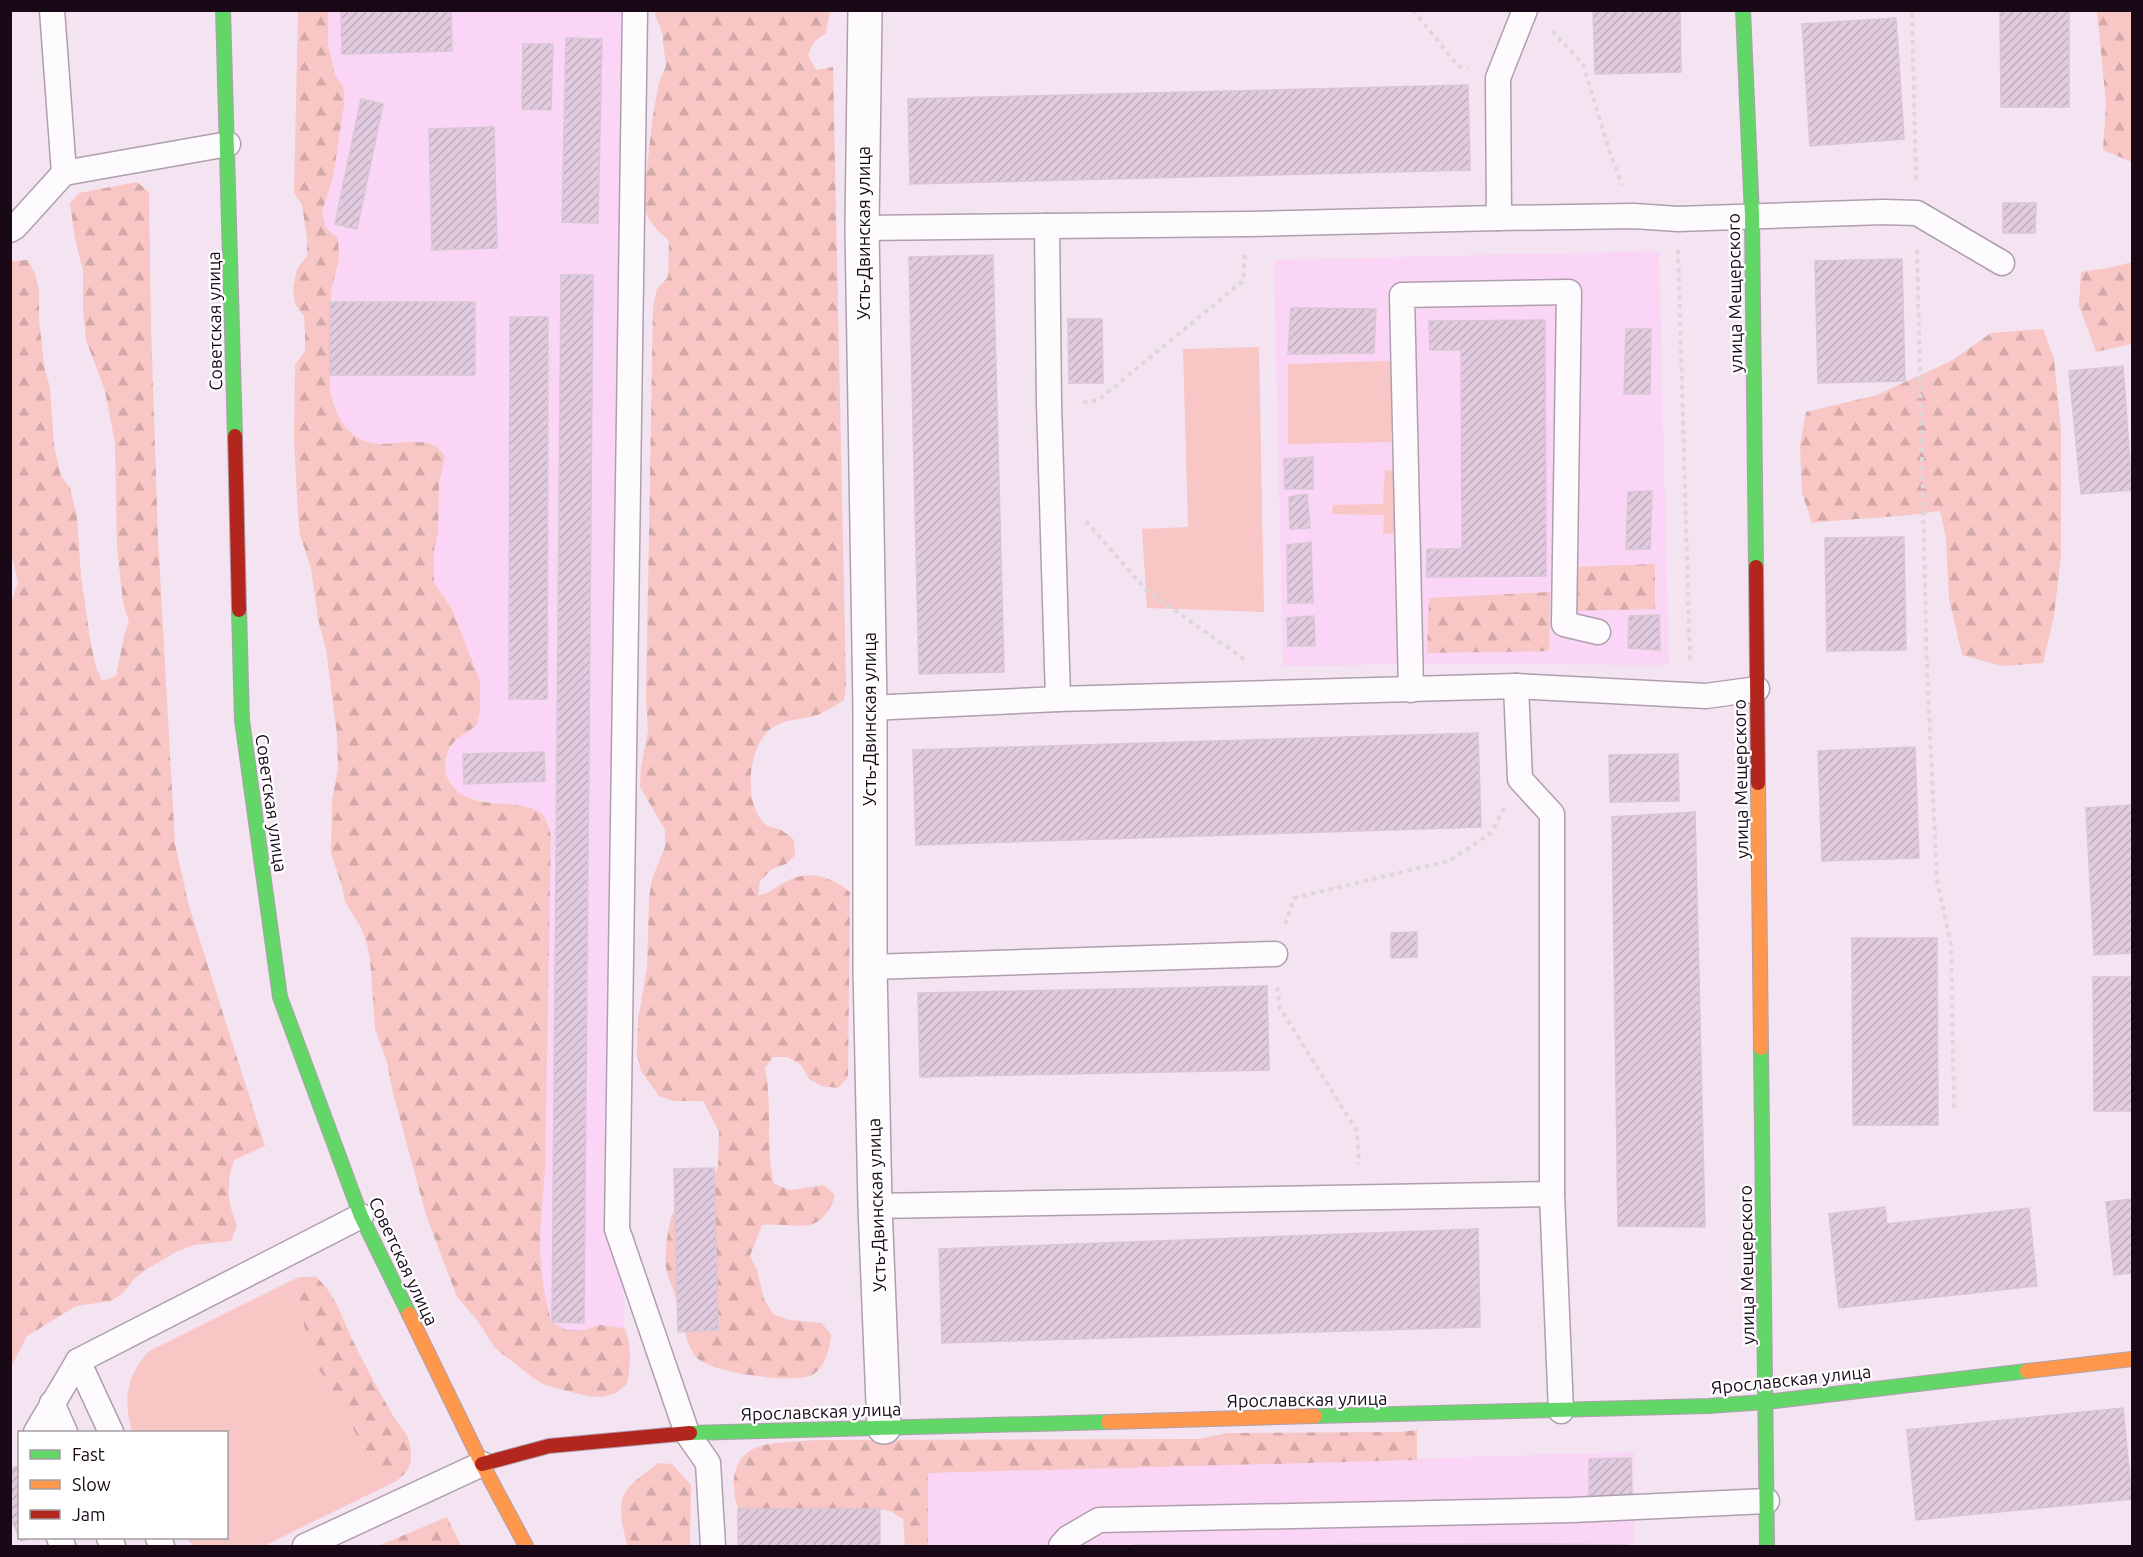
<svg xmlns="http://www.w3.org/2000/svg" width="2143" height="1557" font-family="Ubuntu,sans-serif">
<defs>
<pattern id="forest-firs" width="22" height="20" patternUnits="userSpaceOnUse" patternTransform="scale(1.5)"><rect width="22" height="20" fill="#f7c6c5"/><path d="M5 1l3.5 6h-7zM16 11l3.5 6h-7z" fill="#d3a9a8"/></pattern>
<pattern id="building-hatch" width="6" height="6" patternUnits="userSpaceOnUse" patternTransform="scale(1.5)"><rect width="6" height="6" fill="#e2cbdf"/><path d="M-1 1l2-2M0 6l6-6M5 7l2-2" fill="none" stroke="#c1adbf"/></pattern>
</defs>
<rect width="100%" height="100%" fill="#f4e4f2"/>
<g fill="#fad5f5">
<polygon points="328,11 643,11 624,1328 600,1325 584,1330 566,1331 552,1322 543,1290 540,1242 540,1206 545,1172 551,834 547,819 518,806 465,797 452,786 445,772 447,756 454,742 477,725 480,712 480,681 452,609 434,582 434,549 438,535 439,484 445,456 434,445 417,442 381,444 363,442 350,433 340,422 330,391 331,291 339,259 326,228 322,212 333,178 344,105 344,89 335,75 328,44"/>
<polygon points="1659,251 1669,665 1411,664 1283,666 1274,260"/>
<polygon points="1634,1452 1634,1546 928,1546 927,1473"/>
</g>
<g fill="#f7c6c5">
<polygon points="1259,347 1264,612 1147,608 1142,529 1188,527 1183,349"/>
<polygon points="1391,361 1391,442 1288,444 1288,364"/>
<polygon points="1385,470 1400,471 1398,533 1383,534 1384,515 1332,514 1333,505 1383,504"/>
<path d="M299,1277L296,1294L312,1356L319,1370L335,1396L381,1479L396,1481L264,1546H195L185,1538H226V1432H132C123,1400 126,1376 149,1351Z"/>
<polygon points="11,1321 27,1336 11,1367"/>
</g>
<g fill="url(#forest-firs)">
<path d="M658,10L830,11L826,33L814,42L808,55L816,70L833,67L846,684L844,700C836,705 828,710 820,714C805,720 789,718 775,726C747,741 742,805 766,825C769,827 776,828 779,829C785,832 790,836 794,840L795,855L786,864L772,869L760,881L758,896C770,893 776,887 787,881C809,869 832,877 850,892L848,1077L838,1088L822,1086L809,1079L801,1065L788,1057H773L765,1068C773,1106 765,1146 774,1184L790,1190L824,1185L835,1195C821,1239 796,1222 762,1225L750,1256L757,1270L764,1299L773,1314L789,1320L822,1323L831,1335C830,1348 825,1368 812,1375C793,1384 712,1373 697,1358C685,1345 682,1316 676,1298C673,1288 668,1279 666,1268C664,1253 668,1229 672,1214L688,1207L704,1197L718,1167L719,1131L703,1101H674L659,1096L641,1071L637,1055L638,1020L647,967L649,898L652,879L665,847V830L640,787L641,767L648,731L646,699L653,307L657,289L668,277L669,241L657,230L648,218L643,202L653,115L659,82L666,66L662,32L655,15Z"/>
<path d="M298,11H328V44L335,75L344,89V105L333,178L322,212L326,228L338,238L339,259L331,291L330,391C336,418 349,443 380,444C390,444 401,442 412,442C419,442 430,442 435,446C439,448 442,453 445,456L439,484L438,535L434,549V582L452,609L480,681V712L477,725C470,731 460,736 454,742C446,750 443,767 447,777C463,812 505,798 534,809C546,813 548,824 551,835L545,1172C540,1224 535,1270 552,1322L566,1330H584L600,1325L624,1328C633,1344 630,1366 627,1384L616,1393L602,1397L588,1396L559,1389L545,1385L532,1377L495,1348L477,1320L457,1297L426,1215L393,1093L387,1062L375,1029L370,959L367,943L360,926L345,902L342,886L331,853L332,801L338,768L337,735L326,649L318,619L311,568L300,535L298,516L294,437L295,365L305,351V334L304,316L295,304L293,288L297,269L307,256V239L302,205L294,193Z"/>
<polygon points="2097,11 2132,11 2132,165 2132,162 2103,150 2106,104"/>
<path d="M137,182L149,192L151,325L158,539L175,844L189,906L265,1146L234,1160C226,1183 227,1203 237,1225L231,1241L194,1245L178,1251L147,1269L134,1279L124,1292L111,1301L76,1306L27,1336L10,1321V605L18,583L10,548L11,261L28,260L35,274L39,290V321L45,371L50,387L54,446L61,476L70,488L77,516L81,576L90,639L96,667L102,681L116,676L125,632L129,622L123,603L117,547L115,443L105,391L86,340L83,308V270L75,239L70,203L79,193Z"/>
<polygon points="2132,262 2132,344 2096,352 2079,305 2081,272 2109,268"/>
<path d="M2043,329L2054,359L2061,430V556L2054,616L2043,663L2002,666L1962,655L1949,598L1946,538L1940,511C1898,518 1855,518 1812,523L1802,493L1800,445L1806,412L1877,395L1951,361L1991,333Z"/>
<polygon points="1655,564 1655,609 1573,611 1573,567"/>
<polygon points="1550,592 1549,651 1427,653 1429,598"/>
<path d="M299,1277H316C339,1298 341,1318 355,1345C366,1368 379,1391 392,1414C398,1425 408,1432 410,1445C413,1463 410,1471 396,1481L381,1479L335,1396L319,1370L312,1356L296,1294Z"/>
<path d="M1417,1430V1460L928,1473V1546H905L903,1519L890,1511L880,1509H738C731,1486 730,1459 757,1447C769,1442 800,1442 815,1440L1199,1439L1227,1433L1400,1432Z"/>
<path d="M658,1463L672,1464L691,1485L690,1546L627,1545C623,1527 615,1502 629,1487C636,1479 649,1471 658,1463Z"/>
<polygon points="447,1517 461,1546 378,1546"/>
</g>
<g fill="url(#building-hatch)" stroke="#d7c7d5" stroke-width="1.5">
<polygon points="341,10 451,10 452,51 342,54"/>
<polygon points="1593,10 1680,10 1681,72 1595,74"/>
<polygon points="2000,10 2069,10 2069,107 2001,107"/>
<polygon points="1896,18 1904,139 1810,146 1802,24"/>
<polygon points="566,38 602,39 598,223 562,222"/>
<polygon points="523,44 553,44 551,110 522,109"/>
<polygon points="1468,85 1470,170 910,184 908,99"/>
<polygon points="361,99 383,104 357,229 335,224"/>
<polygon points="494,127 497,248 432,250 429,129"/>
<polygon points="2003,203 2036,203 2035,233 2003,233"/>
<polygon points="993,255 1004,672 919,674 909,257"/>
<polygon points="1902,259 1905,381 1818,383 1815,261"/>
<polygon points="561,275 593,275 584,1323 552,1322"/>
<rect x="330" y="302" width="145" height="73"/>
<polygon points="1291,308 1376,309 1374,353 1288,354"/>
<polygon points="510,317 548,317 547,699 509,699"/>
<polygon points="1068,319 1102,319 1103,383 1069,383"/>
<polygon points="1545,320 1546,576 1427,577 1427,549 1462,549 1461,350 1430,350 1429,321"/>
<polygon points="1626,329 1651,329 1650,394 1624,394"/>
<polygon points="2123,366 2132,490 2081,494 2069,371"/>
<polygon points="1313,457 1313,489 1285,489 1284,459"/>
<polygon points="1652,491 1650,549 1626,549 1628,492"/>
<polygon points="1307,494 1310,528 1290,529 1289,497"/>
<polygon points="1904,537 1906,650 1827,651 1825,538"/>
<polygon points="1311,542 1313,603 1288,603 1287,545"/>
<polygon points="1659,615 1660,650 1628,648 1629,616"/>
<polygon points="1314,616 1315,646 1288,646 1287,618"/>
<polygon points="1478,733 1481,827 916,845 913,750"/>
<polygon points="1915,747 1919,858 1822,861 1818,751"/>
<polygon points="544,752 545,781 464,784 463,754"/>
<polygon points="1678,754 1679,801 1610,802 1609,755"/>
<polygon points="2132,805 2132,953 2094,955 2086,808"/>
<polygon points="1695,812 1705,1227 1618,1226 1612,817"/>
<polygon points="1417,932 1417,957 1391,958 1391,933"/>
<polygon points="1852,938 1937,938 1938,1125 1853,1125"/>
<polygon points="2093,977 2132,977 2132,1111 2094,1111"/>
<polygon points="1267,986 1269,1070 920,1077 918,993"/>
<polygon points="714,1168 718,1330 678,1332 674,1169"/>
<polygon points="2132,1199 2132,1273 2114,1275 2106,1202"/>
<polygon points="1885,1207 1887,1224 2029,1208 2037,1286 1839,1308 1829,1214"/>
<polygon points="1478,1229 1480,1327 942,1343 939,1249"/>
<polygon points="2123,1408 2132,1499 1916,1520 1907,1430"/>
<polygon points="1631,1458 1632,1497 1589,1497 1589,1459"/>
<polygon points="20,1465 20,1538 29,1538 21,1541 10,1517 10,1469"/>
<rect x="738" y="1509" width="142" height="37"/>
<polygon points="1545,1544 1628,1545 1628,1546 1134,1545"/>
</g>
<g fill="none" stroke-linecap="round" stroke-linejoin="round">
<g stroke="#af9fad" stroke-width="27">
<g id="lane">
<polyline points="52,10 64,173 228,144"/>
<polyline points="635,10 617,1229 687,1433 708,1463 713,1546"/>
<polyline points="1525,10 1498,78 1499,218 1634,216 1678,219 1883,212 1917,213 2002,263"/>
<polyline points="862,228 1047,226"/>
<polyline points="10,230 15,227 64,173"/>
<polyline points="1516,686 1520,779 1552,814 1552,1194 1561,1411"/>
<polyline points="1411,690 1402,295 1569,292 1564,624 1598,632"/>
<polyline points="1058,699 1049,403 1047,226 1248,224 1499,218"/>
<polyline points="870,708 1058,699 1516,686 1706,696 1757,689"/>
<polyline points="870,967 1275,954"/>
<polyline points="875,1206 1552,1194"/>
<polyline points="78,1361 111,1432"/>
<polyline points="52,1403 65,1432"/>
<polyline points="36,1432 78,1361 361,1216"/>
<polyline points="59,1538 63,1546"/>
<polyline points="109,1538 113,1546"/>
<polyline points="158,1538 162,1546"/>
<polyline points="305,1546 482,1464"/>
<polyline points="1061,1546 1068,1538 1099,1520 1572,1510 1767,1501"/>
</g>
</g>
<g stroke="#af9fad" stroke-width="36">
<polyline id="street" points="865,10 862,228 870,708 870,967 875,1206 884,1427"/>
</g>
<g stroke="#af9fad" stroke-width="16">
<g id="fast">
<polyline points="223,10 235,436"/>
<polyline points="1743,10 1752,216 1756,567"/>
<polyline points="239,610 242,720 280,997 361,1216 409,1314"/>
<polyline points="1761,1048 1767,1546"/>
<polyline points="1315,1416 1708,1406 1766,1402 2027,1371"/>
<polyline points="690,1433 1108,1422"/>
</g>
</g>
<g stroke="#af9fad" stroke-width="16">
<g id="slow">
<polyline points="1758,783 1761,1048"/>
<polyline points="409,1314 482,1464 526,1546"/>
<polyline points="2027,1371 2132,1359"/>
<polyline points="1108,1422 1315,1416"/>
</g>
</g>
<g stroke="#af9fad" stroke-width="16">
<g id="jam">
<polyline points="235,436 239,610"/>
<polyline points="1756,567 1758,783"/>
<polyline points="482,1464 549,1446 690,1433"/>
</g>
</g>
<g stroke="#ddd7dc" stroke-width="4" stroke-dasharray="4.5 4.5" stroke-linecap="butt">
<polyline points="1413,10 1458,66 1468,69"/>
<polyline points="1912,13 1916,180"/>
<polyline points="1552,31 1583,64 1609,150 1622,185"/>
<polyline points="1678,250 1690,662"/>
<polyline points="1917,250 1927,669 1937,880 1951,945 1954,1111"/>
<polyline points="1083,402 1097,401 1243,281 1245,255"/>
<polyline points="1086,521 1146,590 1244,659"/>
<polyline points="1285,924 1294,898 1449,861 1491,833 1504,808"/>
<polyline points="1277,987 1280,1008 1357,1131 1359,1164"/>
</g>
<use href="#lane" stroke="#fdfbfd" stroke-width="24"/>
<use href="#street" stroke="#fdfbfd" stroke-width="33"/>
<use href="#fast" stroke="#63d668" stroke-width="14"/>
<use href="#slow" stroke="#ff974d" stroke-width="14"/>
<use href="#jam" stroke="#b3261e" stroke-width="14"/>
</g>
<g text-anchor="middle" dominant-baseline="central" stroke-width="4.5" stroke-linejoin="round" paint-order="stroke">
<g font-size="18" fill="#190917" stroke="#fff">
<text transform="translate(863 233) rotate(-90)">Усть-Двинская улица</text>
<text transform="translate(1734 293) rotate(-91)">улица Мещерского</text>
<text transform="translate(214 321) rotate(-91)">Советская улица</text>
<text transform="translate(869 719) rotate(-90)">Усть-Двинская улица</text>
<text transform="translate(1740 779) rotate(-91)">улица Мещерского</text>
<text transform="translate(272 803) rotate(82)">Советская улица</text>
<text transform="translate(876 1205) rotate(-92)">Усть-Двинская улица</text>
<text transform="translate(404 1261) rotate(65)">Советская улица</text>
<text transform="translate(1746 1265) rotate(-91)">улица Мещерского</text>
<text transform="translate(1791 1379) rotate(-6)">Ярославская улица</text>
<text transform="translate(1307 1399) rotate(-1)">Ярославская улица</text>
<text transform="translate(821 1411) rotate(-2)">Ярославская улица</text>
</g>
</g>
<rect width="2143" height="1557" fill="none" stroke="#190917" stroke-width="24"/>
<rect x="18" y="1431" width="210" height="108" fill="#ffffff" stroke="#a39da2" stroke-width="1.5"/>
<rect x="30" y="1450" width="30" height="9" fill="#63d668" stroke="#a39da2" stroke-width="1.5"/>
<text x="72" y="1461" font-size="18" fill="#190917">Fast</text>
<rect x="30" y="1480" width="30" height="9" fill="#ff974d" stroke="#a39da2" stroke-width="1.5"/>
<text x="72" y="1491" font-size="18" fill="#190917">Slow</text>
<rect x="30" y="1510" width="30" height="9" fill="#b3261e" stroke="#a39da2" stroke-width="1.5"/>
<text x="72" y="1521" font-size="18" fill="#190917">Jam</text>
</svg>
